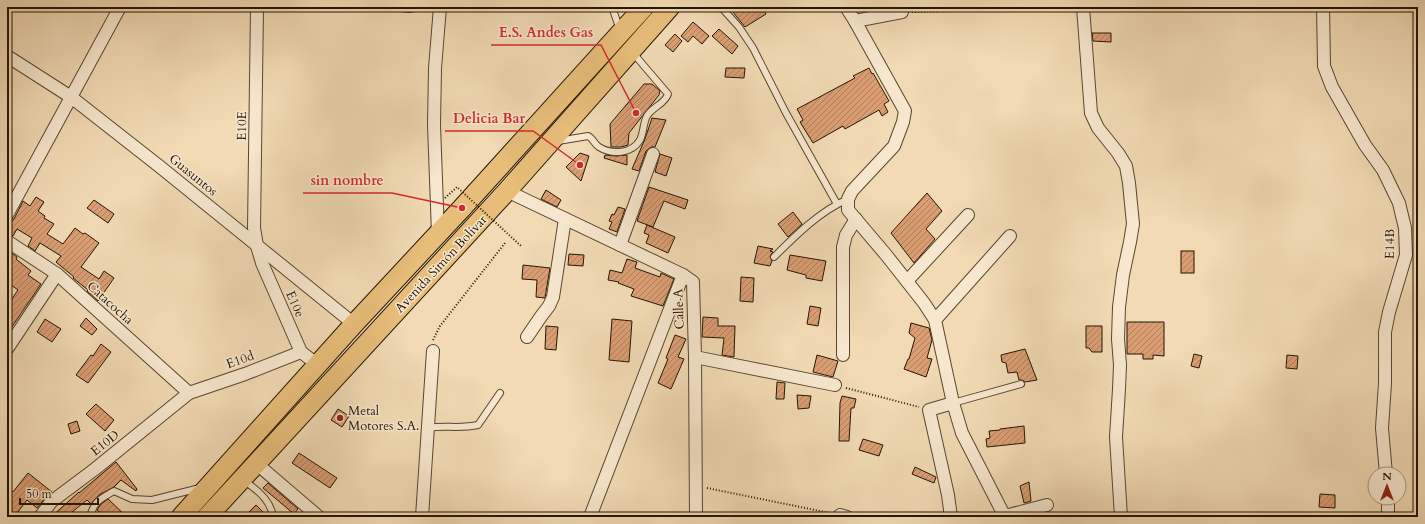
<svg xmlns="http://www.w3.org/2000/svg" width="1425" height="524" font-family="Cardo,serif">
<defs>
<pattern id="building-hatch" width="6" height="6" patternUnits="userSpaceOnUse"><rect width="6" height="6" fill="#db9e73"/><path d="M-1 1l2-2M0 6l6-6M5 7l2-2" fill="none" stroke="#b1805c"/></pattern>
</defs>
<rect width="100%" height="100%" fill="#f1dab4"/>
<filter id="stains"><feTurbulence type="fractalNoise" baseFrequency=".005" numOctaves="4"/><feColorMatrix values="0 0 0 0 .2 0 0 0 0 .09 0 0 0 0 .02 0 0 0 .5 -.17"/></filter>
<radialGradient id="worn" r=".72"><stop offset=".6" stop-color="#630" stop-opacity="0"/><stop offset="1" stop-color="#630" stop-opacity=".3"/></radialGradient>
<g fill="url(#building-hatch)" stroke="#241503">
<polygon points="729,7 762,7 766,14 745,27"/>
<polygon points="693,22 709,36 702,44 693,36 688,42 681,36"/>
<polygon points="719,29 738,46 732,54 712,36"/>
<polygon points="1092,33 1111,33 1111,42 1093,41"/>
<polygon points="675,34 682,41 673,52 665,45"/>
<polygon points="726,68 745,68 744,78 725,77"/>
<polygon points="869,68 872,74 873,73 889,101 884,104 888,112 882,116 879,110 845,129 843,126 813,143 800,122 803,120 797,109 855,78 853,76"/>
<polygon points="644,84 652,84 660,91 659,95 629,133 628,145 621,147 611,147 610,124"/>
<polygon points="652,118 666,120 655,147 651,147 646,151 639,171 632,169 645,139"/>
<polygon points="580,153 589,156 581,181 566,167"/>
<polygon points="660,154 672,158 666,176 655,172"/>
<polygon points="605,155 616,156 627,155 627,165 604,158"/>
<polygon points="649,187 688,200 685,209 664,201 653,227 637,221"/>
<polygon points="546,190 561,200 557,207 541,199"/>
<polygon points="927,193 942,211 926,229 935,239 914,263 891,233"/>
<polygon points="36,197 44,202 38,211 45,216 44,218 54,224 47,234 63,244 75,228 83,234 85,233 99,243 81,267 99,279 104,271 114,278 98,301 87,291 88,290 73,278 74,277 56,262 61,256 40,243 35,251 34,250 28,246 32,238 17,229 13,236 7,234 7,225 14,219 23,201 30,206"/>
<polygon points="94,200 114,214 108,223 87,208"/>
<polygon points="618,207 625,209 617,232 609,229 612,222 609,221 612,214 614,215"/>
<polygon points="793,212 802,224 788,237 778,224"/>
<polygon points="647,225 675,237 668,253 646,243 649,235 644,233"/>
<polygon points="758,246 773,249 770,251 773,252 770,256 772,261 770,266 754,263"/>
<polygon points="7,250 17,257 16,259 31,271 28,275 41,284 7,334 7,306 18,290 7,282"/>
<rect x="1181" y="251" width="13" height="22"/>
<polygon points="569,254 584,255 583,266 568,265"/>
<polygon points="790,255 826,261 822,281 806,278 806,275 787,270"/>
<polygon points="627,259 637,262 635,268 660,277 661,273 674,279 663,306 631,296 634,289 618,283 619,282 608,280 610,270 622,273"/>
<polygon points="523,265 550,268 545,298 536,297 537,280 522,279"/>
<polygon points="741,277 754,278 753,302 740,301"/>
<polygon points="810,306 821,308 818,326 807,324"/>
<polygon points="703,317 718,318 718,326 735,326 734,357 722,355 724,338 702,337"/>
<polygon points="86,318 97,329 92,335 80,326"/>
<polygon points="45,319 61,329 52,342 37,332"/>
<polygon points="612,319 632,321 629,362 609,360"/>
<polygon points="1127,322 1164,322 1164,356 1153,355 1153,359 1143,359 1143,354 1127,354"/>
<polygon points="911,323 929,328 932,340 927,358 932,359 926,377 904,369 908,359 909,359 915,338 909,333"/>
<polygon points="546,326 558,327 556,350 545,349"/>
<polygon points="1086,326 1102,326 1102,352 1092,352 1089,348 1086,348"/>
<polygon points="675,335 686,339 678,357 684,359 671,389 658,383 668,359 666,358"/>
<polygon points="101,344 111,352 88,383 76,375 91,355 93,356"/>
<polygon points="1025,349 1037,380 1025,382 1022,380 1019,380 1017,372 1008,373 1006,363 1002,362 1001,355"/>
<polygon points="1194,354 1202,356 1199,368 1191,366"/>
<polygon points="817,355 838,361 833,377 813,372"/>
<polygon points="1287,355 1298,356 1297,369 1286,368"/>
<polygon points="777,382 785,383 784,399 776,399"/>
<polygon points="797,395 811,396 809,408 798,409"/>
<polygon points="842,396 856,399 854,408 851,408 849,441 839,441 840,403"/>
<polygon points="96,404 114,420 105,431 86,414"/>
<polygon points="338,409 349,416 342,427 331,420"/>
<polygon points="77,421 80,431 71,434 68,424"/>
<polygon points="1024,426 1025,443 987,447 986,439 990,438 989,431 1000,430 1000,429"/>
<polygon points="863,439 883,445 879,456 859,450"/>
<polygon points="299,453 337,478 330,488 292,463"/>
<polygon points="116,462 137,489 136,491 121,480 114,487 99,495 91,504 87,500 66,517 51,517 79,492 79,493"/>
<polygon points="915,467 936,477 934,483 912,474"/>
<polygon points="28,473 52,492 45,498 37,508 27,500 14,517 7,517 7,487 13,492"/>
<polygon points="1029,482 1031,501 1024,503 1020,486"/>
<polygon points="268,483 298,509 294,514 263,488"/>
<polygon points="1320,494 1335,495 1335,508 1319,507"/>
<polygon points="108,499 127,517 105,517 97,510 101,504"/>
<polygon points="256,505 268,517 244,517"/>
</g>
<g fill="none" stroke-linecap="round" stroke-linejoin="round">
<g stroke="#57462f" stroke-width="8">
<g id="service">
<polyline points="394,7 409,9 419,7"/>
<polyline points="612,7 620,30"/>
<polyline points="721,7 739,27 753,48 786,113 837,204"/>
<path d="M558,141L588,136C593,138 594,144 599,147C612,155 632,154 640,140C644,132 643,123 647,116C652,107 665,104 668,94L633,53"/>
<path d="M774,257C795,236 820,211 848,199"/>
<polyline points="953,403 1021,384"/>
<path d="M428,428C444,425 461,429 478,425L500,393"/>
<path d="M244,481C257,489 271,501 273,517"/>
<path d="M90,517C94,501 100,499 114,491L132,499L152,500L200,488"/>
</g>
</g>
<g stroke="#57462f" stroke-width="14">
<g id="minor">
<polyline points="257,7 254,228 257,246 262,263 301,352 318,365"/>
<polyline points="846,7 855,21 905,111 903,122 894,146 852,191 848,199 848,210 887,256 924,303 935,320 953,403 962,433 1005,517"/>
<polyline points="1083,7 1091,113 1098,128 1118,153 1126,166 1129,183 1133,224 1130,242 1123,275 1119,307 1118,339 1120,365 1119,389 1116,437 1121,517"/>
<polyline points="1323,7 1324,66 1332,87 1365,145 1383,170 1399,203 1405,228 1406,255 1389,312 1385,332 1385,383 1382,428 1386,474"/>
<polyline points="855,21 902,12"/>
<polyline points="7,56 71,97 159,166 354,324"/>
<polyline points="507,191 683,275 693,282 695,357 696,517"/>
<polyline points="7,215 120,7"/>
<polyline points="438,234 434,125 435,68 440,7"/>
<polyline points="7,241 57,274 189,393"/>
<polyline points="620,245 653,154"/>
<polyline points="907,281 968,215"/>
<polyline points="935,320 1010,236"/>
<polyline points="527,337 542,315 549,306 553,297 565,219"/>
<polyline points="7,349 57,274"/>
<polyline points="843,355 843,247 846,235 856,219"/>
<polyline points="695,357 835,385"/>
<polyline points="257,464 319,517"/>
<polyline points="1388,498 1388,517"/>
<polyline points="840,515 847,517"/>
<polyline points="1005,516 1047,505"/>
<polyline points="40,517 51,502 95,469 189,393 245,374 301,352"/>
<polyline points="422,517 433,351"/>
<polyline points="590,517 683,275"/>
<polyline points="951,517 948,495 929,410 953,403"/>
</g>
</g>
<g stroke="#241503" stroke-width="21">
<g id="trunk">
<polyline points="181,517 354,324 462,208 644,7"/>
<polyline points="207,517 507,191 670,7"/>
</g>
</g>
<g stroke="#241503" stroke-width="2" stroke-dasharray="1 2" stroke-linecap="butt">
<polyline points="912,12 1073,8"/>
<polyline points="433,340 440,326 505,243"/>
<polyline points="846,388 919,407"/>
<polyline points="707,488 830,513"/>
</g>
<use href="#service" stroke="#f6e7ce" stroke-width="6"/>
<use href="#minor" stroke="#f6e7ce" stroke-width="12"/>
<use href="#trunk" stroke="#e8bd7a" stroke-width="19"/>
<polyline stroke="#241503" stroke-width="2" stroke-dasharray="1 2" stroke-linecap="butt" points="445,198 457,187 521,246"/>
</g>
<circle fill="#8f2418" stroke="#f6e7ce" stroke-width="1.5" cx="340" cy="418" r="4"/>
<g text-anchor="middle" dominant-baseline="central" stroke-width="3" stroke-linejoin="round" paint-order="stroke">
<g font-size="13" fill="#241503" stroke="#f6e7ce">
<text transform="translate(242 126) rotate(-89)">E10E</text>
<text transform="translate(193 175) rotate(39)">Guasuntos</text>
<text transform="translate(1390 244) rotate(-89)">E14B</text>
<text transform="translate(441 264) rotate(-47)">Avenida Simón Bolívar</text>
<text transform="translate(110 303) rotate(42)">Catacocha</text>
<text transform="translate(295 304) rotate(66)">E10e</text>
<text transform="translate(679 309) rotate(-92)">Calle A</text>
<text transform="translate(240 360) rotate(-20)">E10d</text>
<text transform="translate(105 443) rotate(-39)">E10D</text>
</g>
<g font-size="13" fill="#241503" stroke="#f6e7ce" text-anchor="start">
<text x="348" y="411">Metal<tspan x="348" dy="15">Motores S.A.</tspan></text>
</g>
</g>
<path fill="none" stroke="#d62828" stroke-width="1.5" d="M636 113L601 45H491M580 165L533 131H445M462 208L392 193H303"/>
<g fill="#d62828" stroke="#f6e7ce" stroke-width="1.5">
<circle cx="636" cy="113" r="4"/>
<circle cx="580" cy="165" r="4"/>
<circle cx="462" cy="208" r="4"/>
</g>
<g font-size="14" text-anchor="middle" font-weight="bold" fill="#d62828" stroke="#f6e7ce" stroke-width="3" stroke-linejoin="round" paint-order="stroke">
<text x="546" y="37">E.S. Andes Gas</text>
<text x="489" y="123">Delicia Bar</text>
<text x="347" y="185">sin nombre</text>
</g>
<rect width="1425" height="524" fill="none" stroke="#f1dab4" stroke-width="24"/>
<rect x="8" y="8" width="1409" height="508" fill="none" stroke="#241503" stroke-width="2"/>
<rect x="12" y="12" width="1401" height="500" fill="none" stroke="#241503"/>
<g transform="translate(1387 486)"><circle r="19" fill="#f6e7ce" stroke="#a2937d"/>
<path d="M0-3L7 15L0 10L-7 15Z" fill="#8f2418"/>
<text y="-6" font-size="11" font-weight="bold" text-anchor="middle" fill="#241503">N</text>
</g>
<path d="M20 498v6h78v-6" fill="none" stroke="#241503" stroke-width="2"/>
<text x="26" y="498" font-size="12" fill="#241503" stroke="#f6e7ce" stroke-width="3" paint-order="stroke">50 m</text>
<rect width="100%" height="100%" filter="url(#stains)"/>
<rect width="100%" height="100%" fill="url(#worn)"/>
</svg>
